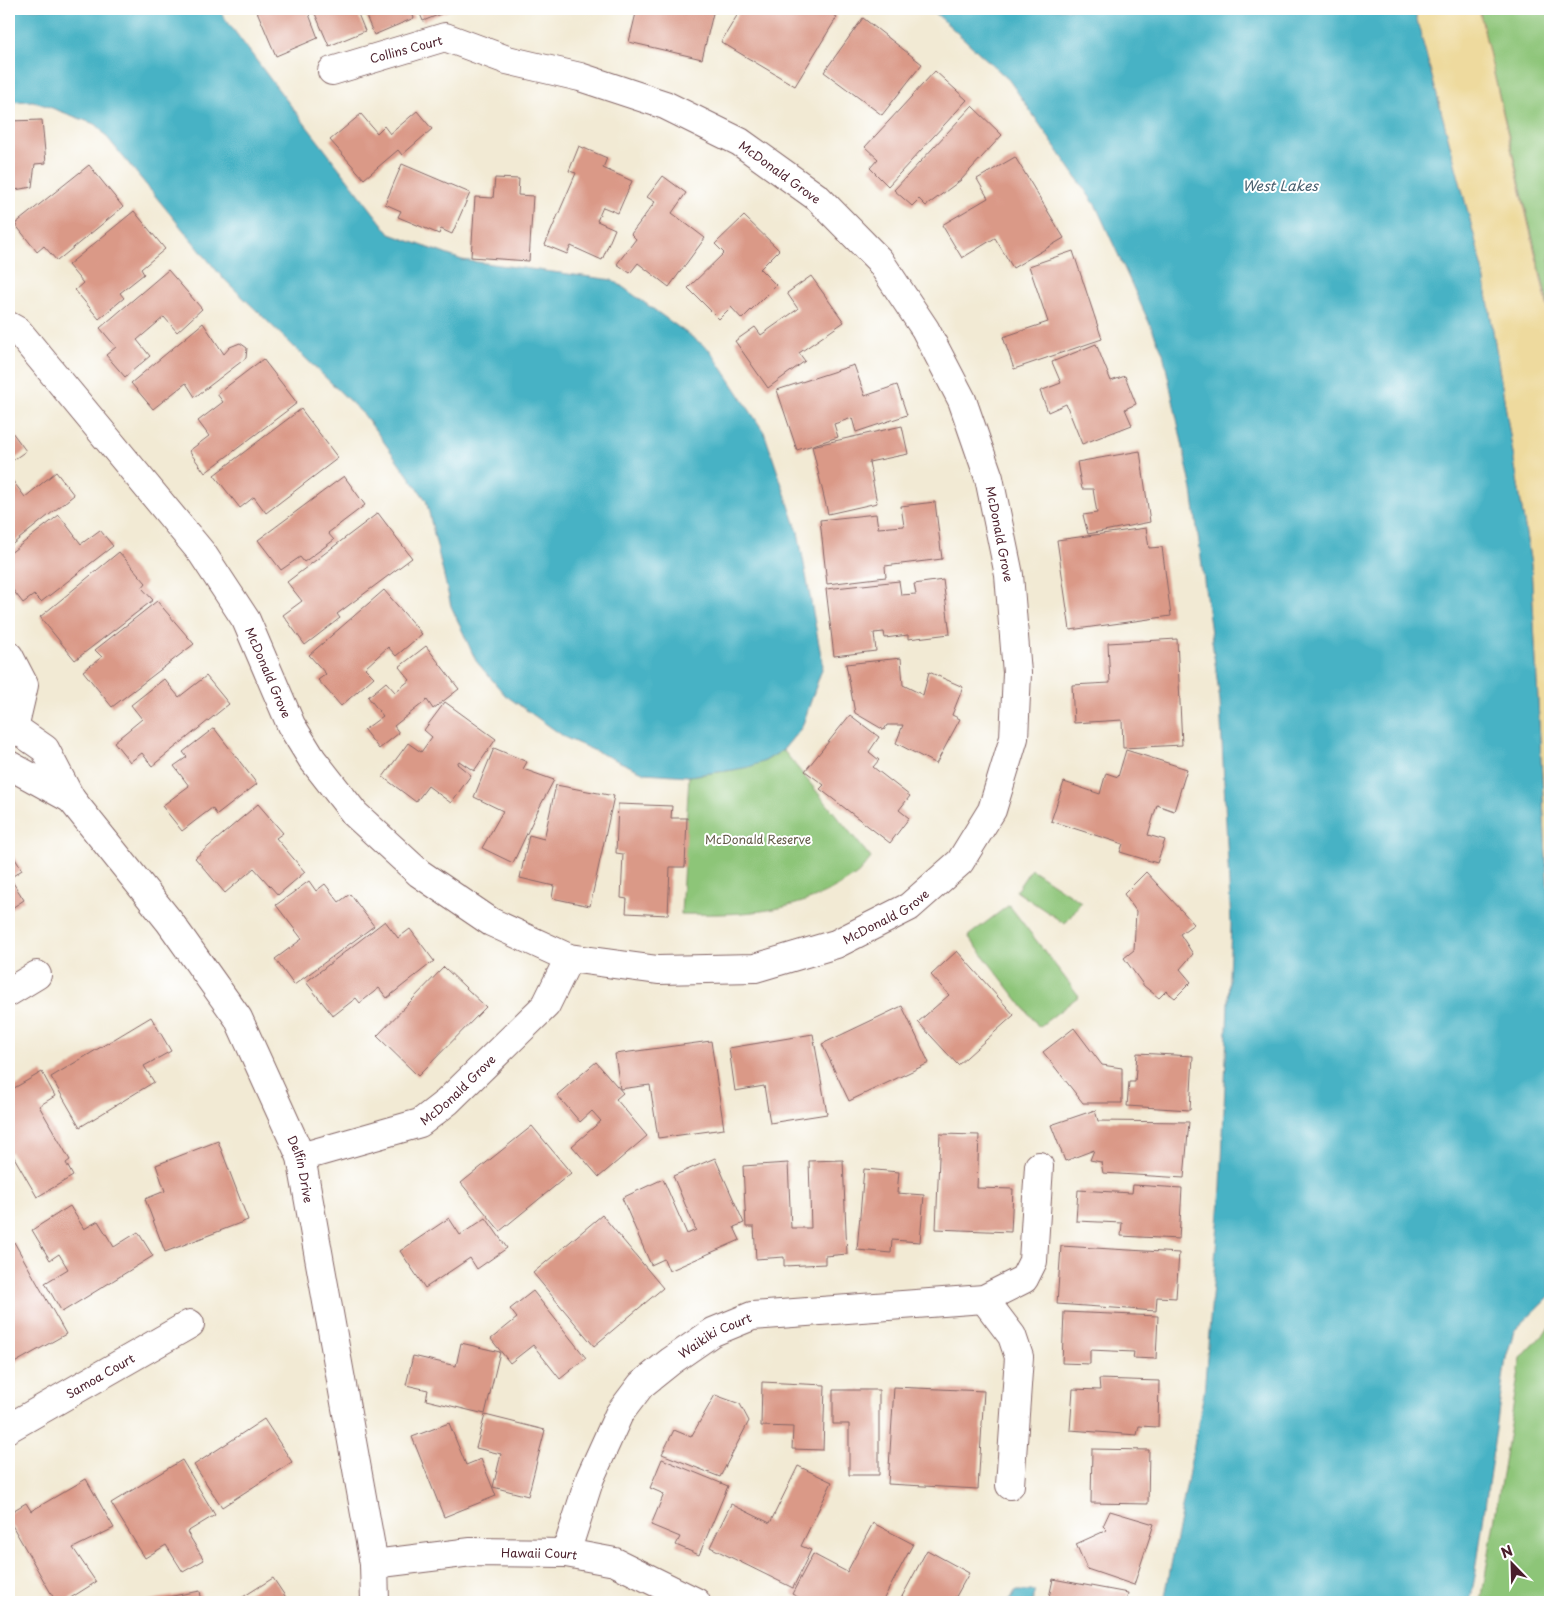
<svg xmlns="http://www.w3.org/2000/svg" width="1559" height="1611" font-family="'Playpen Sans',sans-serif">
<rect width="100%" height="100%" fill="#fff"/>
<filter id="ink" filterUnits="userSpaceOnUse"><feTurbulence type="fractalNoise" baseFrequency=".02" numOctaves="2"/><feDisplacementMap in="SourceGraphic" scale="10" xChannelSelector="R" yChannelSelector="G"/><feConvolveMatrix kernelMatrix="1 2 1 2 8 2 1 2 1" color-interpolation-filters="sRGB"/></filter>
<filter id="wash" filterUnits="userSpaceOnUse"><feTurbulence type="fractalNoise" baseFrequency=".0096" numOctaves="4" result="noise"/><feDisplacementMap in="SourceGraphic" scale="20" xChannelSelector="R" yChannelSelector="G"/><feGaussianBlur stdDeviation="1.12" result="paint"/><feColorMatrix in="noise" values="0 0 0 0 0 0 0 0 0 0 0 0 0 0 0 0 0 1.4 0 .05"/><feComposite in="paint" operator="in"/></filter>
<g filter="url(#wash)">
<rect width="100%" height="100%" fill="#f2ead4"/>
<g fill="#8dc578" stroke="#6c7252">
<polygon points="1479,9 1550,9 1550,318 1548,303"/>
<path d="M783,750L871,858C866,864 860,873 853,877C800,914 742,915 681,914L689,776L733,770L765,761Z"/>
<polygon points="1031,869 1081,902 1065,924 1016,891"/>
<polygon points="1009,905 1079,996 1039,1027 968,936"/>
<polygon points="1550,1327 1550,1602 1481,1602 1521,1358"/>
</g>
<polygon fill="#eeda9e" stroke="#9c7c64" points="1414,9 1479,9 1550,318 1550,934 1531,565 1483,269"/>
<g fill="#47b2c5" stroke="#486878">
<polygon points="9,9 218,9 271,80 390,234 462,260 613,280 710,350 764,432 798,532 823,666 802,727 783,750 765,761 749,767 733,770 689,776 645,773 566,738 505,695 476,661 451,606 426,500 365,416 221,276 97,125 33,101 9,102"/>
<polygon points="931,9 1414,9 1483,269 1531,565 1550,934 1550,1296 1514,1331 1506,1358 1476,1571 1470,1602 1164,1602 1204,1393 1221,1188 1231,925 1220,701 1192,490 1163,353 1096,206 1009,80"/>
<polygon points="1015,1591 1036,1591 1032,1602 1009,1602"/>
</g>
<g id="blocks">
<g fill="#da9987">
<polygon points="256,9 307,9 318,38 276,56"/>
<polygon points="313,9 356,9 365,31 329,46"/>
<polygon points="363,9 410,9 414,18 374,35"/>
<polygon points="418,9 453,9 423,21"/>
<polygon points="637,9 714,9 702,59 629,42"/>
<polygon points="741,9 824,9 837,17 795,86 721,42"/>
<polygon points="863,18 922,64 882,115 824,72"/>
<polygon points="935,71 967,100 888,186 870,168 878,159 865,147"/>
<polygon points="972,106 1002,135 961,180 926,206 919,199 912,206 894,190"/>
<polygon points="417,111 432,129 402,155 398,150 364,179 330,140 361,114 377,133 384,126 390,134"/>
<polygon points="42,120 46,163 35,164 32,187 9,191 9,121"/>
<polygon points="579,146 607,158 603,168 632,181 618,213 603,207 597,221 615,229 602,260 571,246 567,254 545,245 576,173 569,171"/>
<polygon points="1015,157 1064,238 1013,268 995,238 962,258 942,225 988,198 977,179"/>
<polygon points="402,164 470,193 452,234 441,229 439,234 398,217 401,211 385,204"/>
<polygon points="89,165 123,207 57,261 44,246 37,252 15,224"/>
<polygon points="663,176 686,193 672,213 705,238 669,287 638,263 630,273 617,264 636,239 631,234 655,202 647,197"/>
<polygon points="495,178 519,179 518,195 533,196 529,261 471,257 475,197 493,198"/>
<polygon points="134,211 165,249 141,269 144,274 120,293 124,298 99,319 75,290 83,283 68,265"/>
<polygon points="744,216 779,250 760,269 776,285 742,319 731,307 719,319 688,288 724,253 715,244"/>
<polygon points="1073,251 1102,339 1014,369 1003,337 1048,322 1029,266"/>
<polygon points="168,270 202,309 177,332 164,317 137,340 150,356 125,377 106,355 116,347 100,328"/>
<polygon points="811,276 844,322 799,353 805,361 768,388 735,341 755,327 761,335 798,309 787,293"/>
<polygon points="203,323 224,354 230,347 240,343 247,348 246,358 195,397 186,383 153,409 131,383"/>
<polygon points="1096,344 1111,381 1125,376 1136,404 1125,409 1132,425 1082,444 1066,404 1048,412 1040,391 1061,383 1052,362"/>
<polygon points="263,359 297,403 205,473 189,451 209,436 198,421 223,402 217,394"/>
<polygon points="854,365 865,396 897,385 907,415 856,432 852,418 834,424 838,437 797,450 777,390"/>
<polygon points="301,409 338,458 266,513 254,497 240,508 214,475"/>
<polygon points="902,426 908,454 869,462 877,503 828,514 812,446"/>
<polygon points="9,428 26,451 9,463"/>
<polygon points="1140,451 1150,522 1088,534 1083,515 1097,513 1093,489 1082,489 1077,462"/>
<polygon points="56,472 74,495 9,547 9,476 25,497"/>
<polygon points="344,476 365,505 328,533 334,540 304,562 300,557 281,570 258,540"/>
<polygon points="935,502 942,559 885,566 886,577 827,584 820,520 876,514 878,528 904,526 901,506"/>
<polygon points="378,513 412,558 337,614 340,618 305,645 283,615 302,601 287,582"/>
<polygon points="59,515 81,544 100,530 113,546 41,602 34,595 23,603 9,585 9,554"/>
<polygon points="1146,528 1149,548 1162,547 1171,616 1070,630 1057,540"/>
<polygon points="119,552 146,583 142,588 153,600 75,660 40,617"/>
<polygon points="943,580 950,634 908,639 908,635 885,638 884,632 874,633 876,651 834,656 826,589 899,581 901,595 916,594 914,584"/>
<polygon points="384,590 422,634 396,656 388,647 365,668 374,677 341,706 318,680 326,674 309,655"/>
<polygon points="157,601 194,644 112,707 83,671 102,657 95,650"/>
<polygon points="1177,639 1182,745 1123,748 1122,720 1074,723 1072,685 1110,683 1108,643"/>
<polygon points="426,646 459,689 433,709 427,700 394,726 399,733 379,749 364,730 383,716 368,697 386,682 395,692 410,680 399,667"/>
<polygon points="901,658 903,685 923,695 929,672 963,687 952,715 960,719 936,764 896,743 903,725 887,725 884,730 855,713 846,664"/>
<polygon points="206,676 229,704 152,766 142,753 130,762 114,742 142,719 131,705 164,679 179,697"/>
<polygon points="445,702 496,739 474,771 459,761 457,764 471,775 451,803 428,786 416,802 383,777 408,743 421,752 432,737 424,730"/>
<polygon points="850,715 879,737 869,752 879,760 873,767 910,796 899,810 909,818 890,843 820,789 824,785 805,771"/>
<polygon points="214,728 257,784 217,815 212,808 182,831 162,806 189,786 174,766 187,757 183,752"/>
<polygon points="494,748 527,762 523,769 554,780 538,810 513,863 482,848 503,811 474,797"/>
<polygon points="1126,750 1187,769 1174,811 1157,805 1148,835 1165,840 1157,863 1120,852 1123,844 1051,821 1064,782 1100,794 1106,773 1118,777"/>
<polygon points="556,785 614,796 590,906 552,898 554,886 520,878 529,835 544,839"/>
<polygon points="258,804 283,833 276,838 305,872 278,895 254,868 225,893 195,858"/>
<polygon points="618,804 672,806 671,818 687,818 685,867 670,867 668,915 626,913 627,899 621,898 623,854 616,853"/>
<polygon points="9,849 22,870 10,878 24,900 9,910"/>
<polygon points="1146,872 1194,924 1180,934 1193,954 1180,969 1191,982 1175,998 1166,991 1159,998 1144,986 1124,958 1134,950 1136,911 1124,894"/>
<polygon points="309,881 316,891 325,884 339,902 350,894 374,926 294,985 275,959 302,939 276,905"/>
<polygon points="385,921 398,938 410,929 434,961 387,998 379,988 360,1003 356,998 333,1016 306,982"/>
<polygon points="957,951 1014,1015 958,1065 918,1022 949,995 931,975"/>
<polygon points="444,967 486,1007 418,1076 377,1036"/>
<polygon points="902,1006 929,1063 849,1101 822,1044"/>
<polygon points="151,1017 171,1051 144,1066 154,1082 80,1127 51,1077"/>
<polygon points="1074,1028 1102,1065 1122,1068 1122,1103 1083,1103 1043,1052"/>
<polygon points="813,1034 827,1114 770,1123 764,1086 735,1091 729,1048"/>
<polygon points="711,1041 724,1129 658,1138 650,1085 620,1089 615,1054"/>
<polygon points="1137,1053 1193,1056 1190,1110 1127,1106 1129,1082 1135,1082"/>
<polygon points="596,1062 623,1093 616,1099 647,1136 599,1177 572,1146 601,1121 592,1111 580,1122 557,1095"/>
<polygon points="42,1072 55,1096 39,1106 70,1160 66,1163 73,1176 37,1197 11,1152 9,1153 9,1091"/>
<polygon points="1095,1110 1098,1121 1189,1122 1184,1178 1103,1173 1101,1162 1090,1160 1094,1150 1065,1161 1051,1125"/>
<polygon points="532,1126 571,1173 500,1231 461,1183"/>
<polygon points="940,1134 979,1135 977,1188 1013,1189 1011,1232 936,1229"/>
<polygon points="218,1141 248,1220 165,1252 145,1199 165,1191 156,1165"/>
<polygon points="715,1158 744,1223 734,1227 740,1240 669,1271 664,1259 651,1265 622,1198 663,1179 687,1234 696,1230 673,1176"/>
<polygon points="843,1160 847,1254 825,1256 825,1264 784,1266 784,1257 756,1259 754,1227 746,1227 743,1166 788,1163 791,1228 811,1228 809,1161"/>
<polygon points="864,1169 899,1172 897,1193 924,1195 920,1242 892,1240 891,1253 857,1250"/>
<polygon points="1133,1185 1182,1188 1179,1239 1121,1236 1122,1223 1076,1221 1078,1190 1132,1193"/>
<polygon points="70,1206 84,1229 98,1221 114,1247 138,1232 153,1256 62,1312 45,1283 68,1269 59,1254 50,1260 32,1230"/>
<polygon points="602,1215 663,1288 594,1346 533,1273"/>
<polygon points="449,1218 460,1235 486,1218 507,1248 477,1269 470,1258 425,1288 400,1251"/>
<polygon points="14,1242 66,1334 9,1366 9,1245"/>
<polygon points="1061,1246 1179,1253 1176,1298 1157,1297 1156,1311 1057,1304"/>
<polygon points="533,1291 586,1358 560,1379 533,1345 510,1363 491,1339 517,1318 510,1309"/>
<polygon points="1064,1312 1158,1316 1156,1359 1133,1358 1134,1352 1090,1350 1090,1364 1062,1363"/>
<polygon points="461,1343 500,1352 485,1414 426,1400 428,1390 406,1385 413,1356 456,1366"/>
<polygon points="1099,1379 1159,1381 1158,1427 1139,1426 1137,1435 1070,1430 1073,1389 1100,1390"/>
<polygon points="762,1382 825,1385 823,1450 792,1449 793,1427 761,1426"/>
<polygon points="894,1387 984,1391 978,1489 888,1484"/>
<polygon points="833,1390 879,1390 879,1475 849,1475 849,1424 833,1424"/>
<polygon points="715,1395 740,1404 749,1421 720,1477 662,1454 674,1430 691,1437"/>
<polygon points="485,1415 545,1430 528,1496 493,1487 501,1454 476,1448"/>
<polygon points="264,1419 292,1462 222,1507 194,1465"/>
<polygon points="449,1423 466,1465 481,1459 496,1496 444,1517 412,1437"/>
<polygon points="1092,1449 1149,1450 1148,1504 1091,1503"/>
<polygon points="662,1459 728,1486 699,1555 676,1545 680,1537 651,1525 664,1494 650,1488"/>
<polygon points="182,1460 215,1515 187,1532 204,1560 183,1572 166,1545 145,1558 111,1503"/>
<polygon points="798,1466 832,1482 801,1546 811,1550 793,1588 710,1547 731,1504 770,1523"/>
<polygon points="86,1479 114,1528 73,1548 96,1582 64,1602 56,1602 9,1520 9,1513 26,1503 31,1511"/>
<polygon points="1110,1511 1154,1524 1134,1585 1087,1569 1076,1544 1107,1530 1103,1526"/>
<polygon points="873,1523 913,1544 882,1602 807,1602 792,1594 813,1554 847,1572"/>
<polygon points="927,1550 969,1573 953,1602 899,1602"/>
<polygon points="273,1578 289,1602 235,1602"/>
<polygon points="1053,1579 1128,1593 1126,1602 1048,1602"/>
<polygon points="200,1591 202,1602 146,1602 146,1601"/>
</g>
</g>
</g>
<g filter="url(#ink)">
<use href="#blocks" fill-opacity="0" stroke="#856666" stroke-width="1"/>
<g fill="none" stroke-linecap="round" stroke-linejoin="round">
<g stroke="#856666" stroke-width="30">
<g id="minor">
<path id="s1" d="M9,326L18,331L202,553L246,620L291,725L312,759L355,814L419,873L491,922L569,958L658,970L755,968L836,944L909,907L960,862L992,810L1014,738L1017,673L1009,575L989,478L962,400L925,329L879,260L818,198L740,142L665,105L580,77L507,60L445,37L332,71"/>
<polyline points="9,656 24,685 14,728 9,731"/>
<path id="s2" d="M9,724L45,749L71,799L169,921L238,1018L301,1157L374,1564L375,1602"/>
<polyline points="9,765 71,799"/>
<polyline points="9,992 37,975"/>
<path id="s3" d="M301,1157L420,1123L447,1102L546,1005L569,958"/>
<polyline points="984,1299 1012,1336 1019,1357 1010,1485"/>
<path id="s4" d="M9,1428L190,1324"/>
<path id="s5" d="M566,1553L590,1478L619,1414L641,1385L671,1361L713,1332L752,1316L984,1299L1024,1279L1033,1261L1039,1166"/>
<path id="s6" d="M374,1564L471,1552L566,1553L615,1562L696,1602"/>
</g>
</g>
<use href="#minor" stroke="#fff" stroke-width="28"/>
</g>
</g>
<g text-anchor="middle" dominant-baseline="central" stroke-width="4" stroke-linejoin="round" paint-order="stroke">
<g font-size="12" fill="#4a1f2b" stroke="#fff">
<text transform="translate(406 49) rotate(-15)">Collins Court</text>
<text transform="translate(780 172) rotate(36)">McDonald Grove</text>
<text transform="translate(1000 534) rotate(79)">McDonald Grove</text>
<text stroke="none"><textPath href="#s1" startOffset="436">McDonald Grove</textPath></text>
<text stroke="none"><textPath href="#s1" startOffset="1191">McDonald Grove</textPath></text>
<text stroke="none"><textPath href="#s3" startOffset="174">McDonald Grove</textPath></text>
<text stroke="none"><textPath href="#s2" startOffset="540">Delfin Drive</textPath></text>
<text stroke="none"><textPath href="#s5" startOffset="275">Waikiki Court</textPath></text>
<text stroke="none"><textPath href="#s4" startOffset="105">Samoa Court</textPath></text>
<text stroke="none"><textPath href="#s6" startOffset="166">Hawaii Court</textPath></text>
</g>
<g font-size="12" fill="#615946" stroke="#fff">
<text x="758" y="839">McDonald Reserve</text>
</g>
<g font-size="14" font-style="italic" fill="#496170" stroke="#fff">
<text x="1280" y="185">West Lakes</text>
</g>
</g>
<rect width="1559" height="1611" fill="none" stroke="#fff" stroke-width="30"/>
<g transform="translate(1512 1564) rotate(337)" stroke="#ffffff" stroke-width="4" paint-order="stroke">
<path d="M0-4L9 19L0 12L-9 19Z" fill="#4a1f2b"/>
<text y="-8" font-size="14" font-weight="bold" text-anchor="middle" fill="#4a1f2b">N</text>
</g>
</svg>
